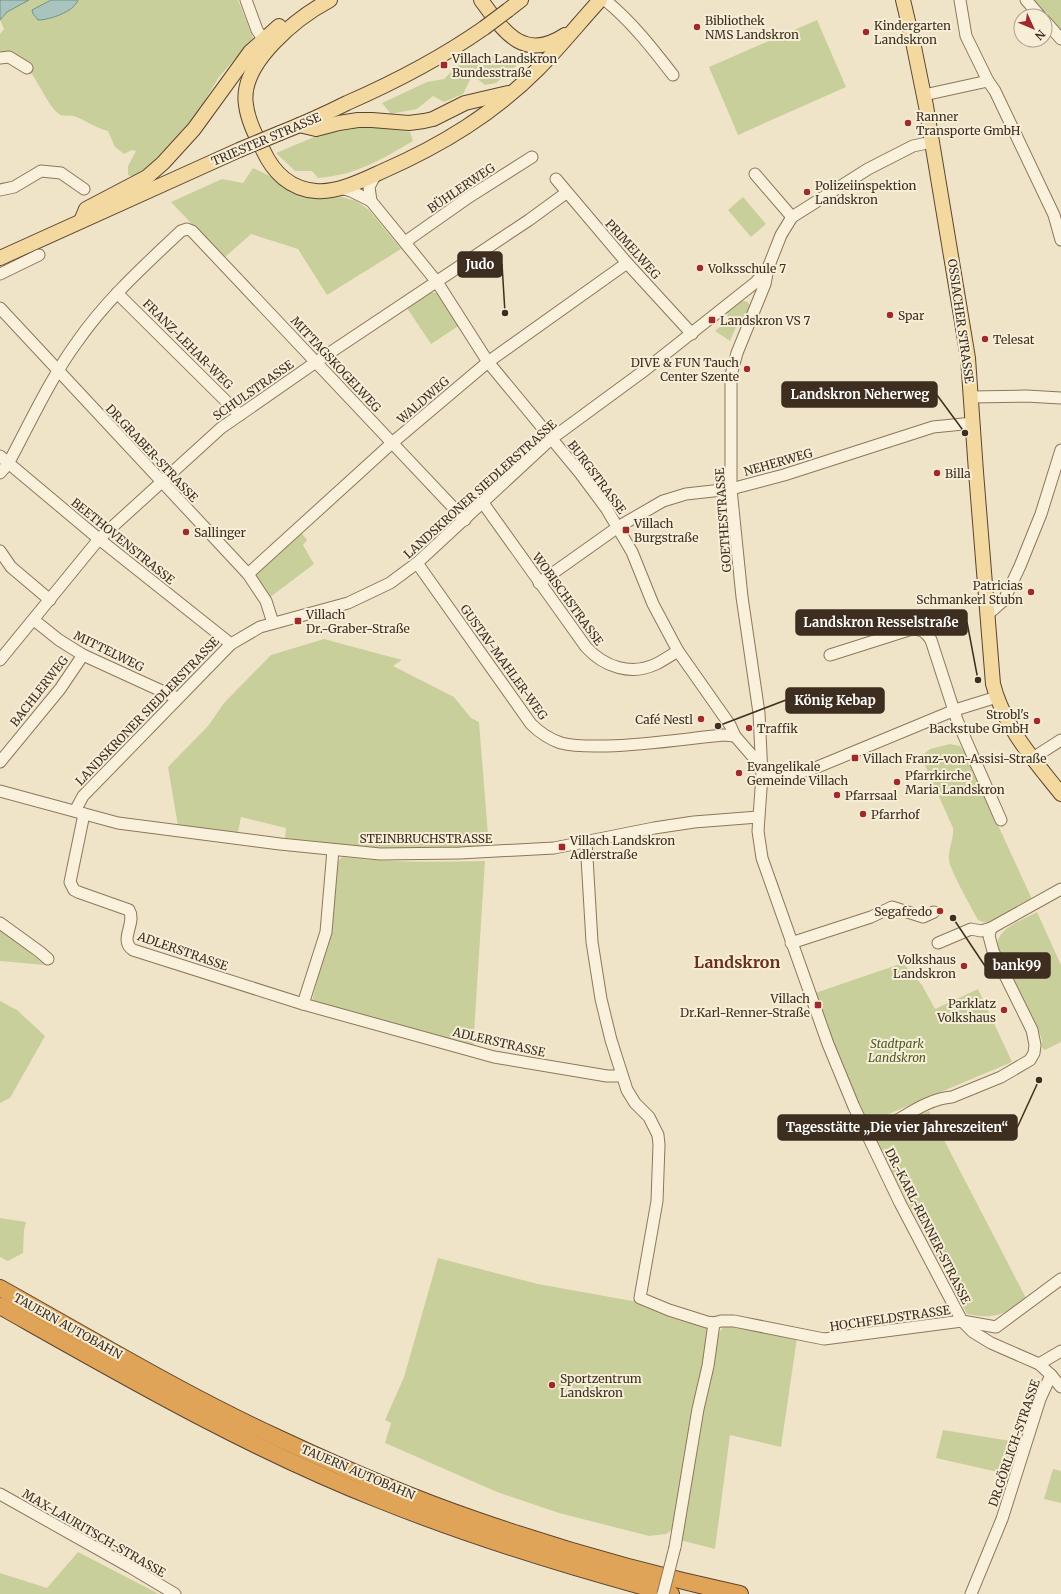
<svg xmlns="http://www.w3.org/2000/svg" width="1061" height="1594" font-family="Merriweather,serif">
<rect width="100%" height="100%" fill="#f0e4c8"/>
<g fill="#c9cf9b">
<path d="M29,0H51L42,5L33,14L38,20C49,19 74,12 78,0H238L253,38L219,77L196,115L153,162L135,178L128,175V166L136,151L132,150L124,154L115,147L108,131C96,128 85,120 74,116C69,115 63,117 59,114C46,105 27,57 15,54C11,53 4,56 0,56V34L4,29L0,20L7,12Z"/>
<polygon points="1033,0 1061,0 1061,31"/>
<polygon points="817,20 846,87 738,135 709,67"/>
<polygon points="491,56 505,62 517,56 516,66 496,83 485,85 475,77 471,78 463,94 444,102 433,96 417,109 391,114 382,103 427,82 444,79 457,66"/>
<path d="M371,126L410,132L413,141C380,160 357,175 318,178L312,171H295L276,153L319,135Z"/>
<polygon points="253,168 270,176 286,188 300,194 316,198 342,197 356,201 369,210 401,249 327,295 298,249 251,234 224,258 171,202 222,179 243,183"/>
<polygon points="743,197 766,224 751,237 728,210"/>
<polygon points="431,292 440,294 460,325 431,344 407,308"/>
<polygon points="740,300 748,302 751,309 745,324 738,322 730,341 715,331 728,320 727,310"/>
<polygon points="300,531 307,540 303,545 314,564 269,598 253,575"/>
<polygon points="324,639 402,660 393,666 454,697 471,718 479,722 489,847 383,849 285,838 286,828 241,817 238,832 178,826 168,767 208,726 224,703 271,655"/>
<path d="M950,744L960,746L965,753L1031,897V901L988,922H983L978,920C972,909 949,868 949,860C948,849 954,839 953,828L923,761V755L930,749Z"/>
<path d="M342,857C390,863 437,862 485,861L473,1048L315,1003L312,1001L329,933L337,862Z"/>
<path d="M1037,912L1061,965V1042L1045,1050L1042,1048V1040L1037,1026L997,947C996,928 1023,920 1037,912Z"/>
<polygon points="0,929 45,965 0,961"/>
<polygon points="903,963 922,985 935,1009 978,989 1012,1062 867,1123 834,1046 815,993"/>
<polygon points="0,1001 17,1010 45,1036 10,1098 0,1103"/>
<path d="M929,1111L1027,1300C1006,1314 993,1320 967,1314L878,1146L876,1139L879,1132Z"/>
<polygon points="0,1218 26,1222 24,1230 23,1253 8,1261 0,1257"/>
<polygon points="438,1258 538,1284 638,1302 713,1327 676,1527 666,1534 649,1536 559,1513 497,1492 385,1443 391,1423 385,1420 404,1377"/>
<polygon points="732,1325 797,1338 781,1447 730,1435 715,1549 680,1540 699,1414 719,1333 724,1326"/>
<polygon points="943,1430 1022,1443 1011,1475 936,1458"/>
<polygon points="1053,1469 1061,1471 1061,1503 1044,1499"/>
<polygon points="78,1552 159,1594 0,1594 0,1573 47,1588"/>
</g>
<g fill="#a9c4bc" stroke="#6f938a">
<polygon points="0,0 29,0 7,12 0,20"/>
<path d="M51,0H78C74,12 49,20 38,20L33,14L32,10Z"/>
</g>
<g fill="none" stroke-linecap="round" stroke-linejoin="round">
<g stroke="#8d765c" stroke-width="13">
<g id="minor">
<polyline points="246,0 257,30 263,39"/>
<path d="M605,0C632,22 652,48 673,75"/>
<polyline points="960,0 966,36 988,81 995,91 1054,215 1061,240"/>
<polyline points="1026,0 1040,16"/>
<polyline points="1045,21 1061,39"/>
<polyline points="0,58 9,57 27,68"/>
<polyline points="924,95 988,81"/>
<polyline points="376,174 369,187 371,201 437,282 488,362 580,473 606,508 632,552 653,604 678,651 730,725 735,736 761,766"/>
<polyline points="755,174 792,217"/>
<polyline points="556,179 627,263 692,334"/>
<polyline points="340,188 351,191 371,201"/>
<polyline points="0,190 14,187 41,171 61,173 84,189"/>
<polyline points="405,242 469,197 532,157"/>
<polyline points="768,268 765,284 737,353 731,375 731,489 742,597 759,713 762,775 758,831 762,858 828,1044 854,1107 900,1203 962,1321 973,1332 991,1343 1039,1364 1051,1375 1040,1399 1002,1519 971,1594"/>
<polyline points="0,274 39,255"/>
<polyline points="117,293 240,415"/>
<polyline points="0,308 248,574 266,601 273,623"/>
<polyline points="971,397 1026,396 1061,398"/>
<polyline points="0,456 99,539 231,644"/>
<path d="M0,473L8,464C30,423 50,379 77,342C106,300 144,266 181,231L187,229L192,231L465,520"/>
<path d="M483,503L586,647C604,667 631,676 656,664C664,660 671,655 678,651"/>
<polyline points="0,551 11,567 50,600"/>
<path d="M417,563L531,724C539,732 549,739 561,743C576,747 592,746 607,746C646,745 684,739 723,735L735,736"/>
<polyline points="248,574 392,443 488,362 627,263"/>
<polyline points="539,583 618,527 663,501 686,494 731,489 784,475 933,427 973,423"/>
<polyline points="988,614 1004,600 1020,566 1041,514 1061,450"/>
<polyline points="34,620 59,640 83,655 177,698"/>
<path d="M830,655L912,629C921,629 926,632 931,640L957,720L1001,820"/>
<polyline points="0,660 99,539 221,428 316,362 529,220 566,193"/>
<polyline points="1033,758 1061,740"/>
<polyline points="0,762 60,689 83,655"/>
<path d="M762,775C781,776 797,774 815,768L955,710L997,697"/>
<polyline points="0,791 118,823 280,844 380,854 460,853 554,848 654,828 694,822 758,817"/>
<polyline points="75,811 83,796 231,644 260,627 348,603 390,583 417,563 551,439 645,370 756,282 768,268 781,235 792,217 868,169 913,146 932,142"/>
<path d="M84,814L70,882L74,890L78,892L129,910C137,923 118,940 133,950L303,1004L494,1057L607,1076H622"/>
<polyline points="586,841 592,942 601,999 611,1040 627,1090 635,1103 649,1117 658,1135 659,1145 657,1201 640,1298 669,1310 707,1322 714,1323 721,1321 734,1321 824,1339 962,1321 996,1327 1061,1279"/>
<polyline points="0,923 40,952 48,959"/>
<polyline points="791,943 871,917 892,907 923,917 934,912"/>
<polyline points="938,943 971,929 981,931 991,928 1061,889"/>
<polyline points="303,1004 326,932 333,850"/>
<path d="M867,1132C878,1127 891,1124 901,1118C916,1109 934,1098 952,1097L1001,1077L1030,1060L1034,1053L1035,1045L1032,1030L993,951L989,936L991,928"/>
<polyline points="1039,1364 1061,1351"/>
<polyline points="1051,1375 1061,1387"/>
<polyline points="0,1494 130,1567 175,1594"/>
<polyline points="675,1547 698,1409 708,1366 714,1323"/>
</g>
</g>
<g stroke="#5b4430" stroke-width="16">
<g id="major">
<path d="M330,0C298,17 239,63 246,105C248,121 256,136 263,150C273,172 290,189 316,191C338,193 363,180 383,171C442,145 493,114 538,69C560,47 579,23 600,0"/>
<path d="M481,0C503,30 523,63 565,35"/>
<path d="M903,0L913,42L926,106L968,358L976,472L993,684C1004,727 1034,760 1061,794"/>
<polyline points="508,10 521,0"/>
<polyline points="299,125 316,129 339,123 358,120 372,120 409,123 424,121 433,119 465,103 508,93"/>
<path d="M280,133C303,124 325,114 347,103C395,82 441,58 484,28"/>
<polyline points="81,221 86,209 147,177 163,163 194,129 250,52 279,26"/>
<polyline points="0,258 239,150"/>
</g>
</g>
<g stroke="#5b4430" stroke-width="18">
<g id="highway">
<path d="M0,1288C92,1339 182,1394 278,1438C342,1468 408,1497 476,1520C562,1550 651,1575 740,1594"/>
<path d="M0,1306C124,1376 248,1448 380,1500C475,1538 573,1568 671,1594"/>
</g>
</g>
<use href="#minor" stroke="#faf1dc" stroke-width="11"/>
<use href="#major" stroke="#f3d9a0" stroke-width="14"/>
<use href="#highway" stroke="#e0a458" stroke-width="16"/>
<g stroke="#8d765c" stroke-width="13" stroke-linecap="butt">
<polyline id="minor-bridge" points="663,1594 675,1547"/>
</g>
<g stroke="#5b4430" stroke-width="16" stroke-linecap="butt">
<g id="major-bridge">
<polyline points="484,28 508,10"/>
<polyline points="239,150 280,133"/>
</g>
</g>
<use href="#minor-bridge" stroke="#faf1dc" stroke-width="11"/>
<use href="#major-bridge" stroke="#f3d9a0" stroke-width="14"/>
</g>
<g fill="#9e2a2b" stroke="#f7eed8" stroke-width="1.5">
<circle cx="697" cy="27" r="4"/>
<circle cx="866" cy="32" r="4"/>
<rect x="440" y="61" width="8" height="8" rx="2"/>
<circle cx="908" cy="123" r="4"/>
<circle cx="807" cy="192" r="4"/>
<circle cx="700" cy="268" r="4"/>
<circle cx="890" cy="315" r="4"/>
<rect x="708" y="316" width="8" height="8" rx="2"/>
<circle cx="985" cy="339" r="4"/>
<circle cx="747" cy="369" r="4"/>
<circle cx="937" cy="473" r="4"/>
<rect x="622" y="526" width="8" height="8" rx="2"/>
<circle cx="186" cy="532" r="4"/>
<circle cx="1031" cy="592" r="4"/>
<rect x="294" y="617" width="8" height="8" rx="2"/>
<circle cx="701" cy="719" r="4"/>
<circle cx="1037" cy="721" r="4"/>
<circle cx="749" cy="728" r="4"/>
<rect x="851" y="754" width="8" height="8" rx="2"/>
<circle cx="739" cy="773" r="4"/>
<circle cx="897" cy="782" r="4"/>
<circle cx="837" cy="795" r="4"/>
<circle cx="863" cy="814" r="4"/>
<rect x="558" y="843" width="8" height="8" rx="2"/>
<circle cx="940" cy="911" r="4"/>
<circle cx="964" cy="966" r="4"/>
<rect x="814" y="1001" width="8" height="8" rx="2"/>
<circle cx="1004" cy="1010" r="4"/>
<circle cx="552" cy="1385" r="4"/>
</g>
<g text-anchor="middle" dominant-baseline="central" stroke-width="4" stroke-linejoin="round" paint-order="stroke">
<g font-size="12" fill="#3d2e20" stroke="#f7eed8" text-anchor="start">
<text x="705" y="20">Bibliothek<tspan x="705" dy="14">NMS Landskron</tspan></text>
<text x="874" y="25">Kindergarten<tspan x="874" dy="14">Landskron</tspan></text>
<text x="452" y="58">Villach Landskron<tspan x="452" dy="14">Bundesstraße</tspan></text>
<text x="916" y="116">Ranner<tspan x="916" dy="14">Transporte GmbH</tspan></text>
<text x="815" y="185">Polizeiinspektion<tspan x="815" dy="14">Landskron</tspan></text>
<text x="708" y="268">Volksschule 7</text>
<text x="898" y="315">Spar</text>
<text x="720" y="320">Landskron VS 7</text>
<text x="993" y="339">Telesat</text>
<text x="739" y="362" text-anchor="end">DIVE &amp; FUN Tauch<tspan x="739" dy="14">Center Szente</tspan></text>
<text x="945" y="473">Billa</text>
<text x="634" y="523">Villach<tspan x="634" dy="14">Burgstraße</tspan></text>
<text x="194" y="532">Sallinger</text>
<text x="1023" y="585" text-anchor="end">Patricias<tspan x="1023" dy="14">Schmankerl Stubn</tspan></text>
<text x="306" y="614">Villach<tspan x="306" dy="14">Dr.-Graber-Straße</tspan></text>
<text x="1029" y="714" text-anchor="end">Strobl's<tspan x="1029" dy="14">Backstube GmbH</tspan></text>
<text x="693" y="719" text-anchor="end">Café Nestl</text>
<text x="757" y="728">Traffik</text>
<text x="863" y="758">Villach Franz-von-Assisi-Straße</text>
<text x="747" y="766">Evangelikale<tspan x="747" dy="14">Gemeinde Villach</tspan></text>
<text x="905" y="775">Pfarrkirche<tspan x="905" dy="14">Maria Landskron</tspan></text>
<text x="845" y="795">Pfarrsaal</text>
<text x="871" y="814">Pfarrhof</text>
<text x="570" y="840">Villach Landskron<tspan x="570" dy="14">Adlerstraße</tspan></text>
<text x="932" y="911" text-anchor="end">Segafredo</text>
<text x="956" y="959" text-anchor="end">Volkshaus<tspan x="956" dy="14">Landskron</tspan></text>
<text x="810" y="998" text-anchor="end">Villach<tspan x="810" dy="14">Dr.Karl-Renner-Straße</tspan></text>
<text x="996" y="1003" text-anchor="end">Parklatz<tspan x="996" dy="14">Volkshaus</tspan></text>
<text x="560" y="1378">Sportzentrum<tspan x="560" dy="14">Landskron</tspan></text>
</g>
<g font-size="12" fill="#3d2e20" stroke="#f7eed8">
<text transform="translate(266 139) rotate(-23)">TRIESTER STRASSE</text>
<text transform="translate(461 188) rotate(-34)">BÜHLERWEG</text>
<text transform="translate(633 249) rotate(48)">PRIMELWEG</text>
<text transform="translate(961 321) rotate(82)">OSSIACHER STRASSE</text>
<text transform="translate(188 344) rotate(45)">FRANZ-LEHAR-WEG</text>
<text transform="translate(336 364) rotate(47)">MITTAGSKOGELWEG</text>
<text transform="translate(253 390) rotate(-35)">SCHULSTRASSE</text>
<text transform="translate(423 400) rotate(-41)">WALDWEG</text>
<text transform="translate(152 453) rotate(47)">DR.GRABER-STRASSE</text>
<text transform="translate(778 462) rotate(-16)">NEHERWEG</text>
<text transform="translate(597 477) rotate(53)">BURGSTRASSE</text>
<text transform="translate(480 489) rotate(-42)">LANDSKRONER SIEDLERSTRASSE</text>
<text transform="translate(723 520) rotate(-94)">GOETHESTRASSE</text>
<text transform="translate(123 541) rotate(39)">BEETHOVENSTRASSE</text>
<text transform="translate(568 599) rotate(54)">WOBISCHSTRASSE</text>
<text transform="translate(109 651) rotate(26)">MITTELWEG</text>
<text transform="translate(504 662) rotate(54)">GUSTAV-MAHLER-WEG</text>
<text transform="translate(39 691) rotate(-52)">BACHLERWEG</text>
<text transform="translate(147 711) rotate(-46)">LANDSKRONER SIEDLERSTRASSE</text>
<text x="426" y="838">STEINBRUCHSTRASSE</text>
<text transform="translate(183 951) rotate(19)">ADLERSTRASSE</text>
<text transform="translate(499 1042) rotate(13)">ADLERSTRASSE</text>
<text transform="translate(928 1226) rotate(63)">DR.-KARL-RENNER-STRASSE</text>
<text transform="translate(890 1318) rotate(-8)">HOCHFELDSTRASSE</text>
<text transform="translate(68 1326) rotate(29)">TAUERN AUTOBAHN</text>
<text transform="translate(1014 1443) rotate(-71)">DR.GÖRLICH-STRASSE</text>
<text transform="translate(358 1472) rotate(23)">TAUERN AUTOBAHN</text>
<text transform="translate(94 1533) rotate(30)">MAX-LAURITSCH-STRASSE</text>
</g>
<g font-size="12" font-style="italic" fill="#4d5a26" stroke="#f7eed8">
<text x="897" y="1043">Stadtpark<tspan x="897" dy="14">Landskron</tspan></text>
</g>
<g font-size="16" font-weight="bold" fill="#6b2e1e" stroke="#f7eed8">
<text x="737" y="962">Landskron</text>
</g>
</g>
<path fill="none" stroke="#3d2e20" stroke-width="1.5" d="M505 313L502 264M965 433L937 395M978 680L967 622M718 726L786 700M953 918L985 966M1039 1080L1017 1128"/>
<g fill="#3d2e20" stroke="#f7eed8" stroke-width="1.5">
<circle cx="505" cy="313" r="4"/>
<circle cx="965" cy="433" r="4"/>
<circle cx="978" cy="680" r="4"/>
<circle cx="718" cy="726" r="4"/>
<circle cx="953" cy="918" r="4"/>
<circle cx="1039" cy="1080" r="4"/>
</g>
<g fill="#3d2e20" stroke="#3d2e20" stroke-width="1.5">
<rect x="458" y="252" width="44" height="25" rx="4"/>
<rect x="782" y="382" width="155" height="25" rx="4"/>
<rect x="796" y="610" width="171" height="25" rx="4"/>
<rect x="786" y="688" width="98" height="25" rx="4"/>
<rect x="985" y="953" width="65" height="25" rx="4"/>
<rect x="778" y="1115" width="239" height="25" rx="4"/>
</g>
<g font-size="13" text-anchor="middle" font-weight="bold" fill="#fff">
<text x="480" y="269">Judo</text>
<text x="860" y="399">Landskron Neherweg</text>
<text x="881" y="627">Landskron Resselstraße</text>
<text x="835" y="705">König Kebap</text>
<text x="1017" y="970">bank99</text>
<text x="897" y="1132">Tagesstätte „Die vier Jahreszeiten“</text>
</g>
<g transform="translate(1033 28) rotate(134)"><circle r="19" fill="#f7eed8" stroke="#ada18e"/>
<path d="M0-3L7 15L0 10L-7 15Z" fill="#9e2a2b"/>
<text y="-6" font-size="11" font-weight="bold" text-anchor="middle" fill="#3d2e20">N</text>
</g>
</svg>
